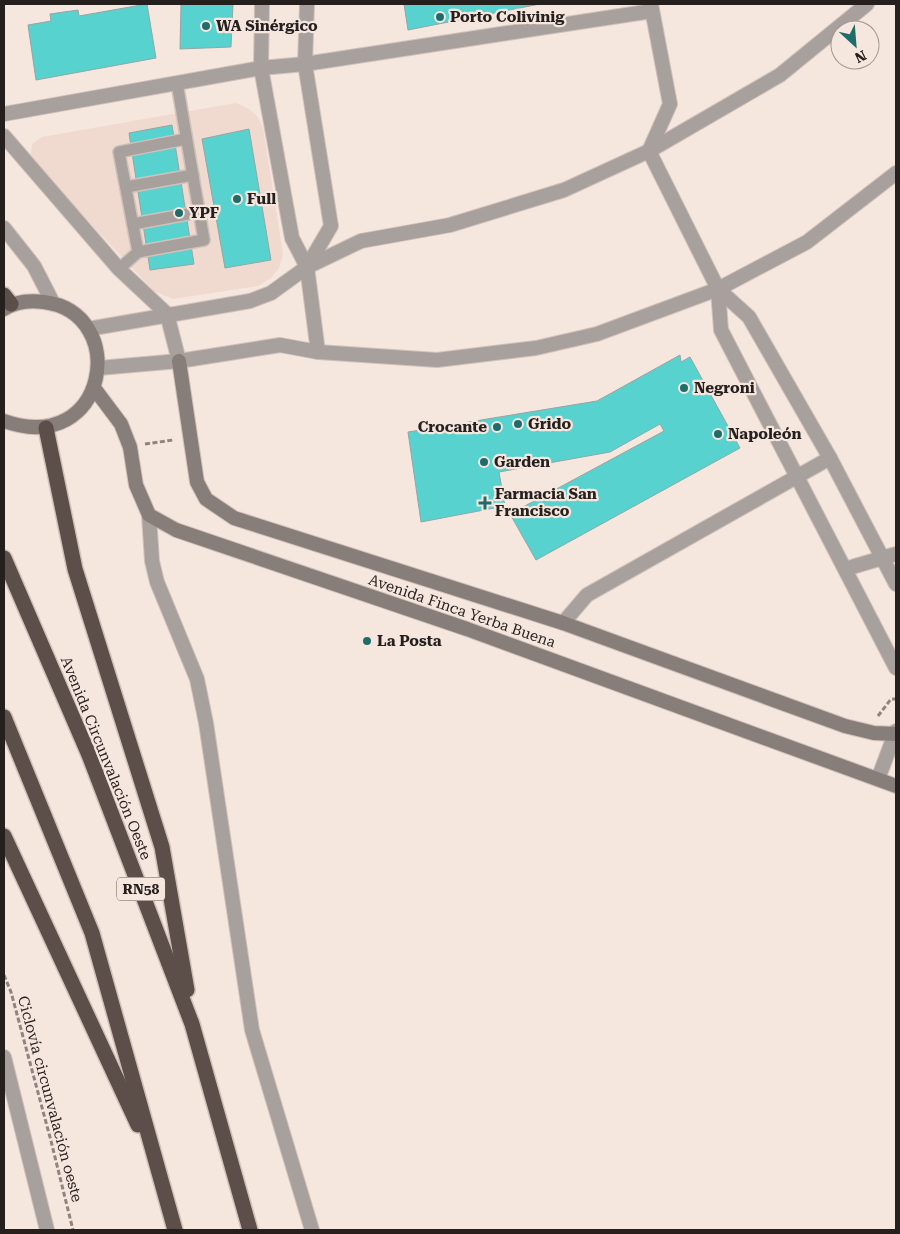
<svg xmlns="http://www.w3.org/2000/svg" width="900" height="1234" font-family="'Roboto Serif',serif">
<rect width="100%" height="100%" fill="#f5e6de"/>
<polygon fill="#f0d9ce" points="236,103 249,109 257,116 263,128 283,254 279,268 271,278 258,286 173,299 154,291 41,171 33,161 31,154 32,144 42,137"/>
<g fill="#57d2ce" stroke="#94a6a5">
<polygon points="147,4 156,58 36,80 28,25 51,21 50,14 78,10 79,16"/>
<polygon points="181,4 233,4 231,47 180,49"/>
<polygon points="404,4 540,4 408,30"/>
<polygon points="172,125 194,264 150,270 129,133"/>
<polygon points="249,129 271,260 225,268 202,139"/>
<polygon points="680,355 681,362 690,357 740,448 536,560 510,514 664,431 660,424 610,452 499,472 505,506 421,522 408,432 597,401"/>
</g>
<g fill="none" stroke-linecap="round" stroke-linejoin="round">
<g stroke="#d0c2bb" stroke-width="14">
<g id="service">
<polyline points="126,187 193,175"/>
<polyline points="133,224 199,212"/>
<polyline points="138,252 204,240 177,83"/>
<polyline points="119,269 138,252 119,152 186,139"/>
</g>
</g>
<g stroke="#d0c2bb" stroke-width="16">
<g id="minor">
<polyline points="262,4 261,68 292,238 307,267"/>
<polyline points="307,4 305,64 331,226 307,267"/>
<polyline points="4,114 261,68 305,64 652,11"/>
<polyline points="4,136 119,269 167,314 179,361"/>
<polyline points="649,151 670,104 651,4"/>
<polyline points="4,228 34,266 53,303"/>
<polyline points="149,515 152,561 157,582 197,679 206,723 252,1030 312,1230"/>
<polyline points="845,569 896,554"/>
<polyline points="563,623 587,595 830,458"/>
<polyline points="4,1057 47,1230"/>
</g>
</g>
<g stroke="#d0c2bb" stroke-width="16">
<g id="tertiary">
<polyline points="649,151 718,289 749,317 830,458 896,584"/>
<polyline points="307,267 318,352"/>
<polyline points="718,289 721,330 896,668"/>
<polyline points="88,329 250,301 271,293 307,267 361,241 450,225 564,190 649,151 780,75 867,4"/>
<polyline points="99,368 179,361 280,345 318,352 437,360 536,348 597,334 718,289 807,242 896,173"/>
<polyline points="878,779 896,731"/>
</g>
</g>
<g stroke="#d0c2bb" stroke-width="16">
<g id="secondary">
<path d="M4,309C16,301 30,300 44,302C131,313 108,458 4,421"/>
<polyline points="179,361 197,482 206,499 234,518 563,623 845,726 874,733 896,734"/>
<polyline points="94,388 121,424 130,447 136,485 149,515 176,530 467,629 896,786"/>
</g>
</g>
<g stroke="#d0c2bb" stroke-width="18">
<g id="motorway">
<polyline points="4,295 11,304"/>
<polyline points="46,428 75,569 162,847 187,990"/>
<polyline points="4,558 89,755 192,1024 250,1230"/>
<polyline points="4,717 92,933 175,1230"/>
<polyline points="4,836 138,1125"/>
</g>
</g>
<g stroke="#8f847f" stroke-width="3" stroke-dasharray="5 2.5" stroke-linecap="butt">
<polyline points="145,444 173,440"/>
<polyline points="878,716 891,699 896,699"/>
<polyline points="4,975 11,992 51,1141 73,1230"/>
</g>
<use href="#service" stroke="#a7a09d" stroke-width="11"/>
<use href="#minor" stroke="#a7a09d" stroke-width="14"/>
<use href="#tertiary" stroke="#a7a09d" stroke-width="14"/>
<use href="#secondary" stroke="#877d79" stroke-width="14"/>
<use href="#motorway" stroke="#5c4f49" stroke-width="15"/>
</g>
<g fill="#206c6a" stroke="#f5e6de" stroke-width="2">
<circle cx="440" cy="17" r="5"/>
<circle cx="206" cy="26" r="5"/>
<circle cx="237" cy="199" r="5"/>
<circle cx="179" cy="213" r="5"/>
<circle cx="684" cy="388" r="5"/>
<circle cx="518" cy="424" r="5"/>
<circle cx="497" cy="427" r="5"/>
<circle cx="718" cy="434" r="5"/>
<circle cx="484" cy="462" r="5"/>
<path d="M482.5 495.5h5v5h5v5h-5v5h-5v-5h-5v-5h5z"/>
<circle cx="367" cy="641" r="5"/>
</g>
<g text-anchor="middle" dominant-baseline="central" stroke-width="4.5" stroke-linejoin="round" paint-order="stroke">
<rect fill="#f5e6de" stroke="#635b57" stroke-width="1" x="117" y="877.5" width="48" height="23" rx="4"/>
<g font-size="14" font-weight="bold" fill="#251f1d">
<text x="141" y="889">RN58</text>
</g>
<g font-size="15" font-weight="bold" fill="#251f1d" stroke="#f5e6de" text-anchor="start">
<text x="450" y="17">Porto Colivinig</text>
<text x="216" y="26">WA Sinérgico</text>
<text x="247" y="199">Full</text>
<text x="189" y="213">YPF</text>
<text x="694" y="388">Negroni</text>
<text x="528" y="424">Grido</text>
<text x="487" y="427" text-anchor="end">Crocante</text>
<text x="728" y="434">Napoleón</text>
<text x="494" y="462">Garden</text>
<text x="495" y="494">Farmacia San<tspan x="495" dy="17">Francisco</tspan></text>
<text x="377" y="641">La Posta</text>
</g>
<g font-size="15" fill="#251f1d" stroke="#f5e6de">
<text transform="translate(462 611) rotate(19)">Avenida Finca Yerba Buena</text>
<text transform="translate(106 758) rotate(68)">Avenida Circunvalación Oeste</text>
<text transform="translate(50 1099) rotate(75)">Ciclovía circunvalación oeste</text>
</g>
</g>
<rect width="900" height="1234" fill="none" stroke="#251f1d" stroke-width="10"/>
<g transform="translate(855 45) rotate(154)"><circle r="24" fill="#f5e6de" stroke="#a29691"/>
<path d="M0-4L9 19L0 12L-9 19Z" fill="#206c6a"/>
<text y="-8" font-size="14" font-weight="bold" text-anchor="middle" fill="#251f1d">N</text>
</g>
</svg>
